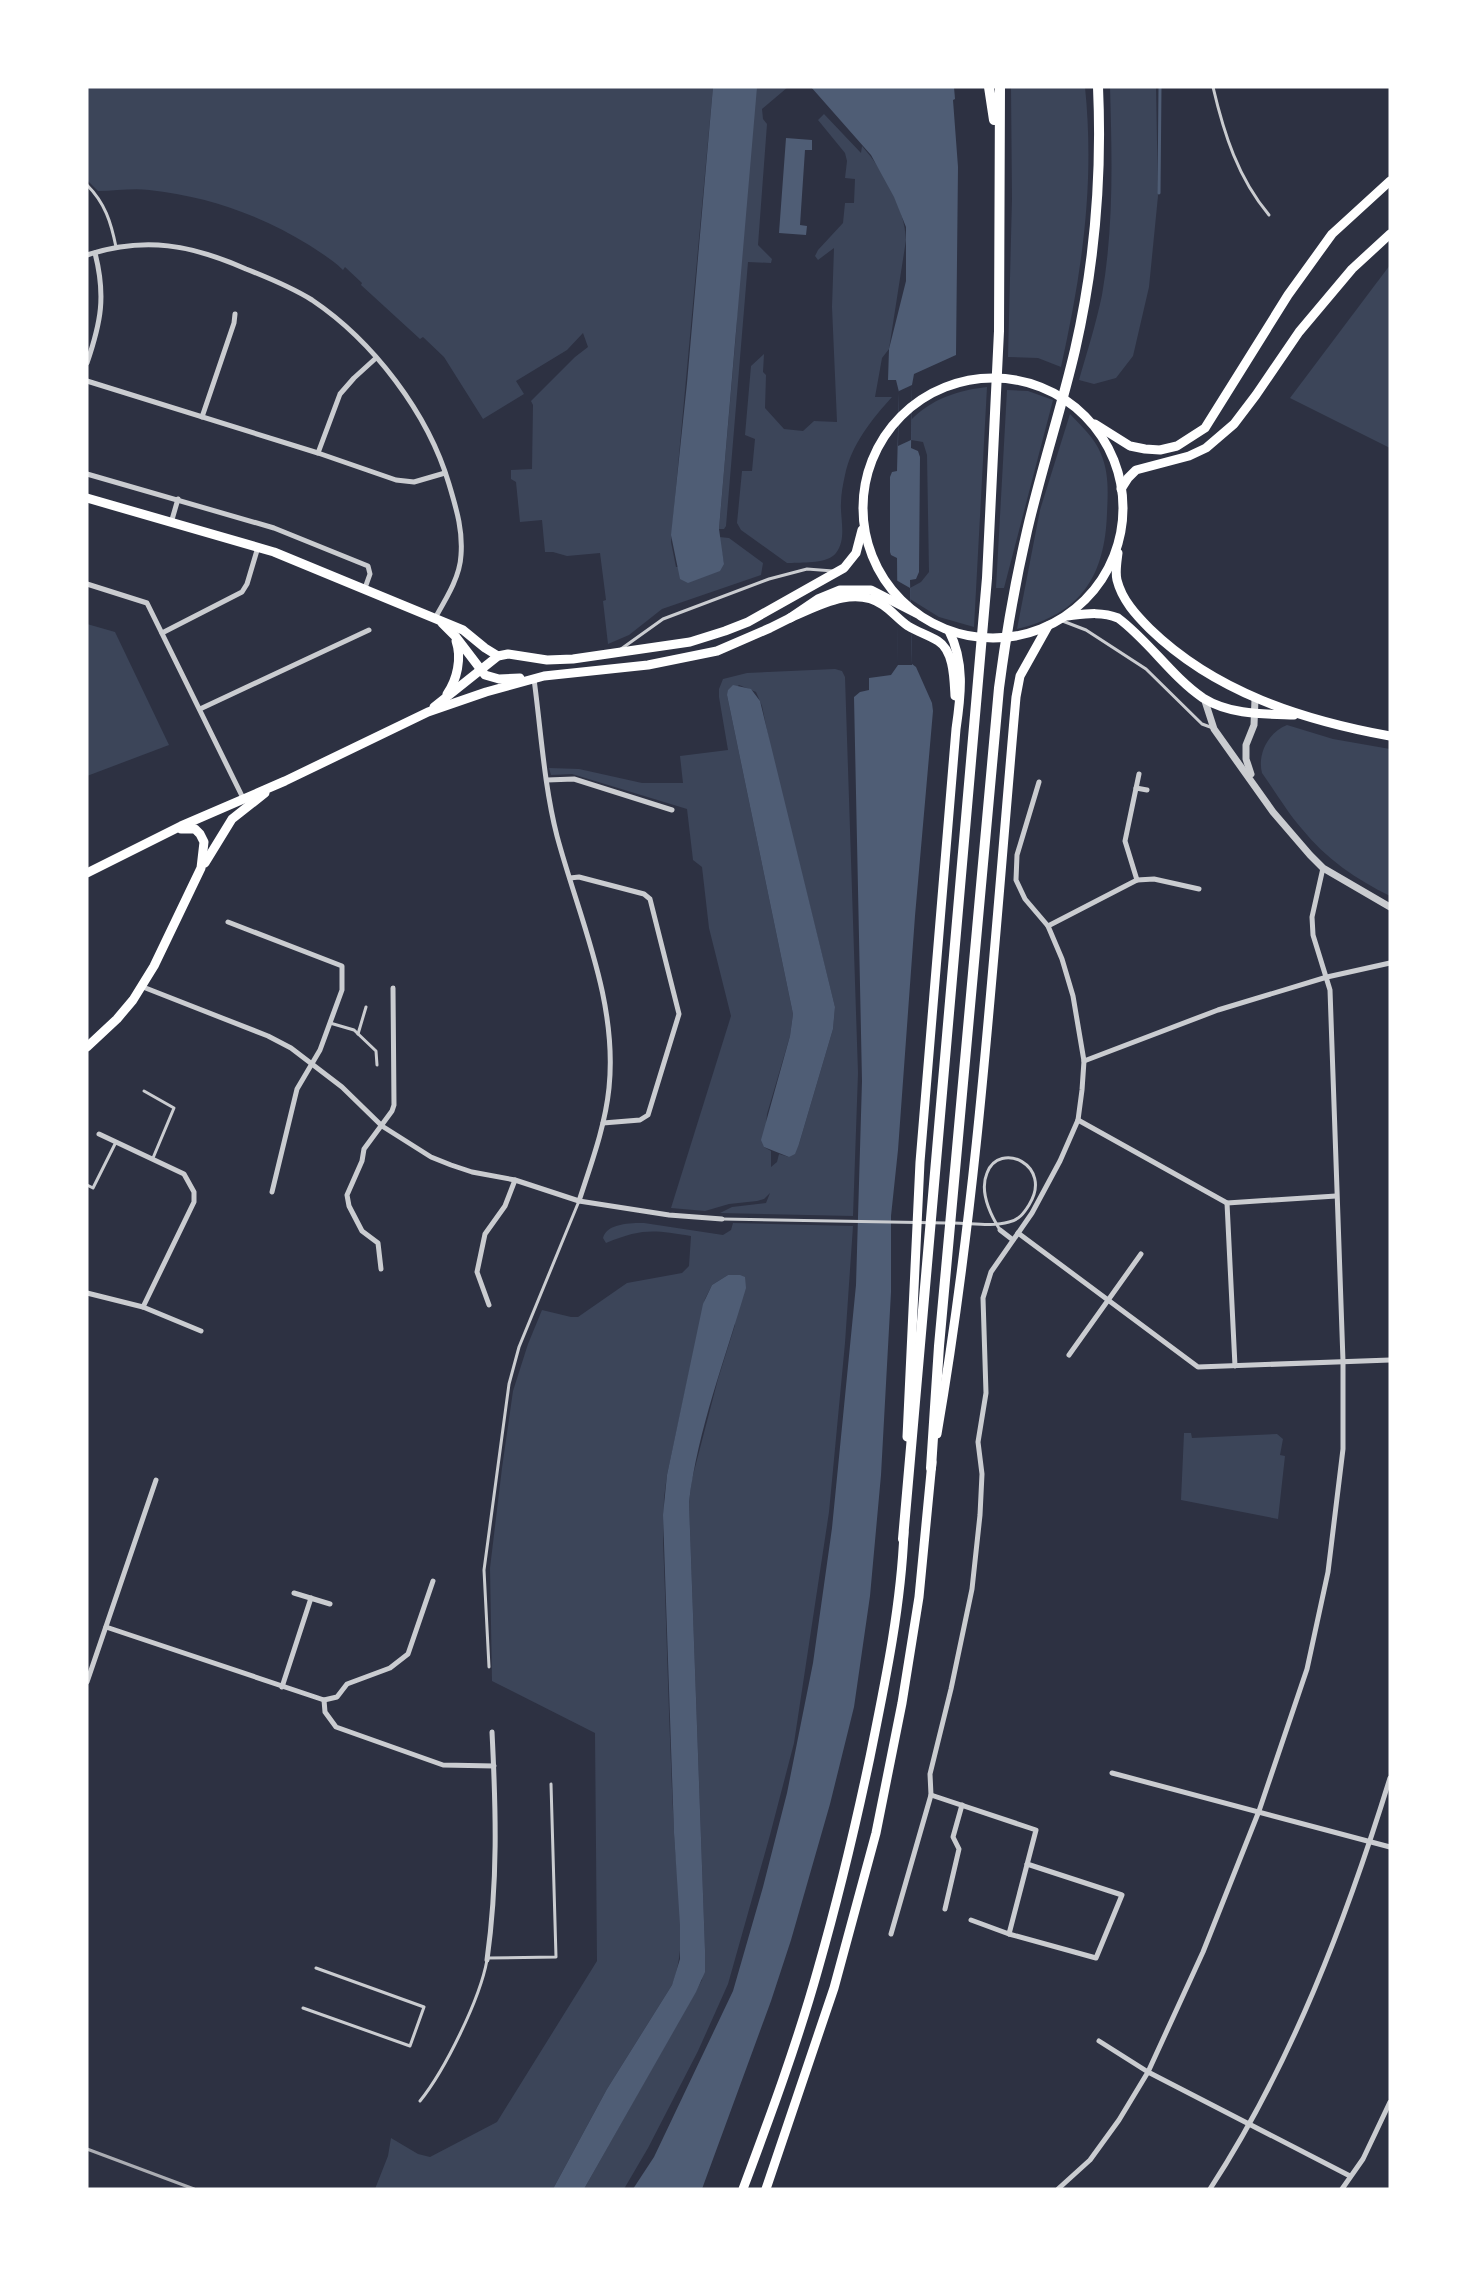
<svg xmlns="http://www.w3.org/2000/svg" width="1477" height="2276" font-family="Raleway,sans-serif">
<rect width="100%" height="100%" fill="#2d3142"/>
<g fill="#3c4559" fill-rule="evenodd">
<path d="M87,87H713L671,542L676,567L724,564L719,537L729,538L763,563L761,575L662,609L629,635L608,644L603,601L606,600L600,553L567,556L553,552H545L542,520L520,522L516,482L511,479V470L532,469L533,405L531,401L575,357L588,347L583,333L567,350L516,381L524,394L483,419L444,357L423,337L420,339L361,285L362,283L345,267L343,270C333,260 321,253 309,245C261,215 206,196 149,190C133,188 115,191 98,191L87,180Z"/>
<polygon points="750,87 788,87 762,109 763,119 767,124 758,245 772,259 771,263 748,262 726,526 724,529 719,529 736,333"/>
<path d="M1011,87H1085C1095,184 1082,272 1061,367L1038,358L1008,357L1012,199Z"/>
<path d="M1110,87H1156L1158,196L1149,287L1133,356L1116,378L1094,384L1079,380C1087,352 1096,324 1102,295C1114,226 1112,157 1110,87Z"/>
<path d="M824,114L861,153L862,146C883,170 905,208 906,240L889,349L882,358L875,397H892C872,419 851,445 845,475C843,484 841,494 841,503C840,518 847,539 836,553C827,564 805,562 792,563H787L741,530L737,523L742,471H752L755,439L745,435L751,366L764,354L763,372L766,375L765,408L784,429L803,431L814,421L837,422L832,307L834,248L818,260L815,256L818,250L843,223L845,203H854L855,179L845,178L847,161L845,153L818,120Z"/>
<polygon points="1390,265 1390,448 1290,398"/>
<path d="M987,387L974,627L939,617L910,599V588L921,582L929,572L927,455L923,442L911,440V420C931,399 959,390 987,387Z"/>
<polygon points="1007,390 1028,391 1053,400 1004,588 996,588"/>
<path d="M1070,414C1081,426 1095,438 1101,454C1109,473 1108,492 1107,513C1105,576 1081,614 1017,629L1040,510Z"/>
<polygon points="87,624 115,632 169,745 87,776"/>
<path d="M835,669L842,671L845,677L858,1073L853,1216L720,1213L732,1207L766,1203L770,1193L764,1199L757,1201L729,1204L705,1211L671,1208L731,1016L709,928L702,867L693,860L687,809L572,774L551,775L549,768L579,769L642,783H683L680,756L728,750L719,697V689L723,679L747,673ZM739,685L756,692L762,706L771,750L835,1007L833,1029L799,1144L789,1157L779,1154L777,1162L771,1167V1151L764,1147L767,1114L790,1036L793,1014L727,695Z"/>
<path d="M1287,725L1333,739L1390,749V896C1357,880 1325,858 1302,829C1287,812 1275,791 1262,773C1257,753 1269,732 1287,725Z"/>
<path d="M644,1223L723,1235L731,1230L733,1223L853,1226L845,1343L829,1512L794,1743L770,1835L728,1984L698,2051L648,2148L624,2189H584L702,1980L705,1950L689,1502L692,1479L718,1379L735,1325L728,1275L712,1285L705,1299L667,1475L664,1498L663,1540C667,1637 669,1734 674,1832C676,1880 690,1940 672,1985L607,2089L553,2189H375L388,2156L391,2138L418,2154L430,2157L497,2122L597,1961L595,1733L492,1681L490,1568L502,1468L513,1391L528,1344L542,1310L571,1317H578L627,1283L682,1273L689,1266L691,1236C654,1230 642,1228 606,1243L603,1238C607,1223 631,1223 644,1223Z"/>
<polygon points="1184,1433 1191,1433 1192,1438 1277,1434 1283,1439 1280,1455 1285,1456 1278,1519 1181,1500"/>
</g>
<g fill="#4f5d75">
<polygon points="713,87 757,87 719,529 724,564 720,571 688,583 680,579 671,535 687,383"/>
<polygon points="811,87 954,87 955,99 953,100 958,167 956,355 914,374 912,385 911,448 918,451 920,457 919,572 916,579 910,580 912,664 916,667 932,703 933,711 915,916 898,1150 891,1216 891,1292 881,1475 870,1596 854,1707 830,1804 791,1940 771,2001 702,2189 633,2189 654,2157 733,1991 763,1887 787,1793 813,1663 832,1528 856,1285 862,1081 854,697 860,692 869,690 869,678 891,675 898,665 897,558 891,555 890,552 890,477 892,472 897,471 899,392 896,380 888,380 889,349 906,281 906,227 894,197 871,155"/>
<polygon points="786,138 812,140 812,150 805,150 800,225 807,226 806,235 779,233"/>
<polygon points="733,685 751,689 760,701 835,1007 833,1029 799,1144 795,1154 789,1157 764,1147 761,1140 790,1036 793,1014 727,695 728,690"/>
<path d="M728,1275H740L745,1277L746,1288C725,1359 698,1429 689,1502L705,1950V1972L696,1992L584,2189H553L607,2089L672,1985L680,1959V1925L674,1833L663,1515L667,1475L703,1304L712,1285Z"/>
</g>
<g fill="#2d3142">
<polygon points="912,385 911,440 898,446 899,391"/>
<polygon points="896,580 910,588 912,665 898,665"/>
</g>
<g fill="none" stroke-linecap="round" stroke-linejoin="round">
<polyline stroke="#4f5d75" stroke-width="3" points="1159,193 1160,87"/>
<g stroke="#caccd0" stroke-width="3">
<path d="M1213,87C1224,134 1238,178 1269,215"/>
<path d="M87,185C105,203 111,222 116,247"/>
<polyline points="1060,620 1086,630 1146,669 1202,724 1213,728"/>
<polyline points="621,649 663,619 769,579 807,569 833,571"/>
<polyline points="330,1023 354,1030 376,1051 377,1065"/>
<polyline points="358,1034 366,1007"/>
<polyline points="144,1091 174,1108 153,1158"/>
<polyline points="87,1185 93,1188 116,1142"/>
<polyline points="722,1219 946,1223"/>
<path d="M953,1223C971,1223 992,1227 1009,1222C1019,1220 1024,1213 1029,1205C1054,1165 999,1140 987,1173C979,1192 990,1214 1000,1230"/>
<polyline points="489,1667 484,1570 509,1384 519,1347 579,1201"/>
<polyline points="488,1958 556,1957 551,1784"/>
<polyline points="303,2008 410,2046 424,2007 316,1968"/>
<path d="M420,2101C445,2070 480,1999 487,1960"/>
</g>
<g stroke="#caccd0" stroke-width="5">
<path d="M87,255C145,236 192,245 246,269C269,278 291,287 312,300C373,341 428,413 449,484C456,508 463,529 461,555C460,577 446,599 435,618"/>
<path d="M87,363C101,322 106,296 95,253"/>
<polyline points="87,381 318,453 396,480 414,482 445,473"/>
<polyline points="202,417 234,323 235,314"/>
<polyline points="318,453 340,394 354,378 376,358"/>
<polyline points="87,474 274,528 368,566 370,574 365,588"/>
<polyline points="171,523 178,499"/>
<polyline points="87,584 147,603 243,798"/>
<polyline points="162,633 242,592 247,584 258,547"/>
<path d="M534,679C541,731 544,785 557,836C579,918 618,1001 609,1088C605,1127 591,1164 579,1201"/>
<polyline points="200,709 369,630"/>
<polyline points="547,780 574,779 672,810"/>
<polyline points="1136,788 1147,790"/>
<polyline points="570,878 579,877 644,894 650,899 679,1014 648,1115 640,1120 603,1123"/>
<polyline points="1137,880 1125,841 1139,774"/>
<polyline points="228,922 342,966 342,990 320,1050 297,1089 272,1192"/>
<polyline points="1048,926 1137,880 1154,879 1199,889"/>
<polyline points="143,987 268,1036 291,1048 342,1087 382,1126 431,1157 451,1165 472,1172 515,1180 579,1201 669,1215 722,1219"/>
<polyline points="1084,1061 1218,1010 1327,977 1390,963"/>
<polyline points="1078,1120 1227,1203 1336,1196"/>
<polyline points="99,1134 184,1174 194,1192 194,1202 143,1307"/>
<polyline points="1227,1203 1235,1366"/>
<polyline points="1000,1230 1013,1240"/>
<polyline points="1018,1233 1198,1367 1390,1360"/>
<polyline points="381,1269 378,1243 362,1231 349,1206 347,1195 362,1161 364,1149 392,1111 394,1105 393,988"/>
<polyline points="87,1293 143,1307 201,1331"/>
<polyline points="489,1305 477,1272 485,1234 505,1206 515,1180"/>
<polyline points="1069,1355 1141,1254"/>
<polyline points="294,1593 330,1604"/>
<polyline points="106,1627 324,1700 337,1697 347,1684 390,1668 408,1654 433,1581"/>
<polyline points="87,1682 156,1480"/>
<polyline points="282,1687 311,1598"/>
<polyline points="324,1700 325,1712 336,1727 443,1765 494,1766"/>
<polyline points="1112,1773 1390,1847"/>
<polyline points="931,1795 1036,1830 1009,1934 971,1920"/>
<polyline points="945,1909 959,1849 953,1837 962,1805"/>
<polyline points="891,1934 931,1795 930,1774 951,1689 972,1589 980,1515 982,1474 978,1442 986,1393 983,1298 991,1272 1032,1213 1060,1161 1078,1120 1082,1090 1084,1061 1073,996 1062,959 1048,926 1025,899 1016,880 1017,855 1039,782"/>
<polyline points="1009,1934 1096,1958 1122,1895 1027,1864"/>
<path d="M487,1960C498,1881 496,1811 492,1732"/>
<polyline points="1099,2041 1148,2072 1350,2176"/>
<polyline points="1058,2189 1090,2160 1119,2120 1148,2072 1203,1952 1259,1811 1307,1669 1328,1572 1343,1449 1343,1361 1330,990 1313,935 1312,917 1323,868"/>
<path d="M1210,2189C1292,2063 1346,1920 1390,1778"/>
<polyline points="1342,2189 1363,2159 1390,2102"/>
</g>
<g stroke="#caccd0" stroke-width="7">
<polyline points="1204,698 1214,729 1273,812 1310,855 1323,868 1390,907"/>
<polyline points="1251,774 1246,759 1246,745 1254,725 1255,699"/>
</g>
<g stroke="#fff" stroke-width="9">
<circle cx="993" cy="508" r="130"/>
<polyline points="1095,424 1130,446 1145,449 1160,450 1177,446 1205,428 1288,295 1332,234 1390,181"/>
<polyline points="1121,489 1128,478 1136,470 1189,456 1206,448 1234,424 1256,395 1299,332 1352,269 1390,234"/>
<polyline points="87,498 274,552 463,630 485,648 498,656"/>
<path d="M1118,553C1117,561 1115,572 1117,580C1122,600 1136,615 1150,629C1215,692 1302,720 1390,736"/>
<path d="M1067,616C1085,614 1101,611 1118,618C1149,641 1171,676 1203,698C1230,715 1264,714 1294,715"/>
<polyline points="442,623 456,637 485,675 499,679 520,678"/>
<path d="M447,694C457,680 462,658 456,641"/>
<polyline points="434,707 498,656 508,654 547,660 573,659 690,642 725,631 748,622 844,568 856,553 862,530"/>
<polyline points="205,863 232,819 265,793"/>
<polyline points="87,873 181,826 285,781 428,712 486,692 544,676 648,665 717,651 770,628 790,618 818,599 840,590 871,590 916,613"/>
<polyline points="87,1047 117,1019 133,1000 154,966 201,868 204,842 200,834 195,829 181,829"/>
</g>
<g stroke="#fff" stroke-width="9">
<path d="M790,618C818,606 854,585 883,605C892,611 899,620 908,626C918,632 928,635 938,641C954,651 954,679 955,696"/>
<path d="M937,1434C979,1191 994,943 1016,697L1020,676L1048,626"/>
<path d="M907,1437L920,1162L956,729C961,695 965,662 949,631"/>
<path d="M743,2189C770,2117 797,2044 818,1969C838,1899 855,1828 870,1757C885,1683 901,1607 904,1532"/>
<polyline points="766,2189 834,1988 876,1833 902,1703 919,1597 932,1462"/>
</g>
<g stroke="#fff" stroke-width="10">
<polyline points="989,87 994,120"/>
<path d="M931,1468L939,1346L999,688C1006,635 1015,583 1027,531C1041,470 1061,410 1075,350C1095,263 1102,176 1098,87"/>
<polyline points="903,1539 987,578 999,331 1000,87"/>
</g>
<polyline stroke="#abadb3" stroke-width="3" points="87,2149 194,2189"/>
</g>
<rect width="1477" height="2276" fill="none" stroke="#ffffff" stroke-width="177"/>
</svg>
